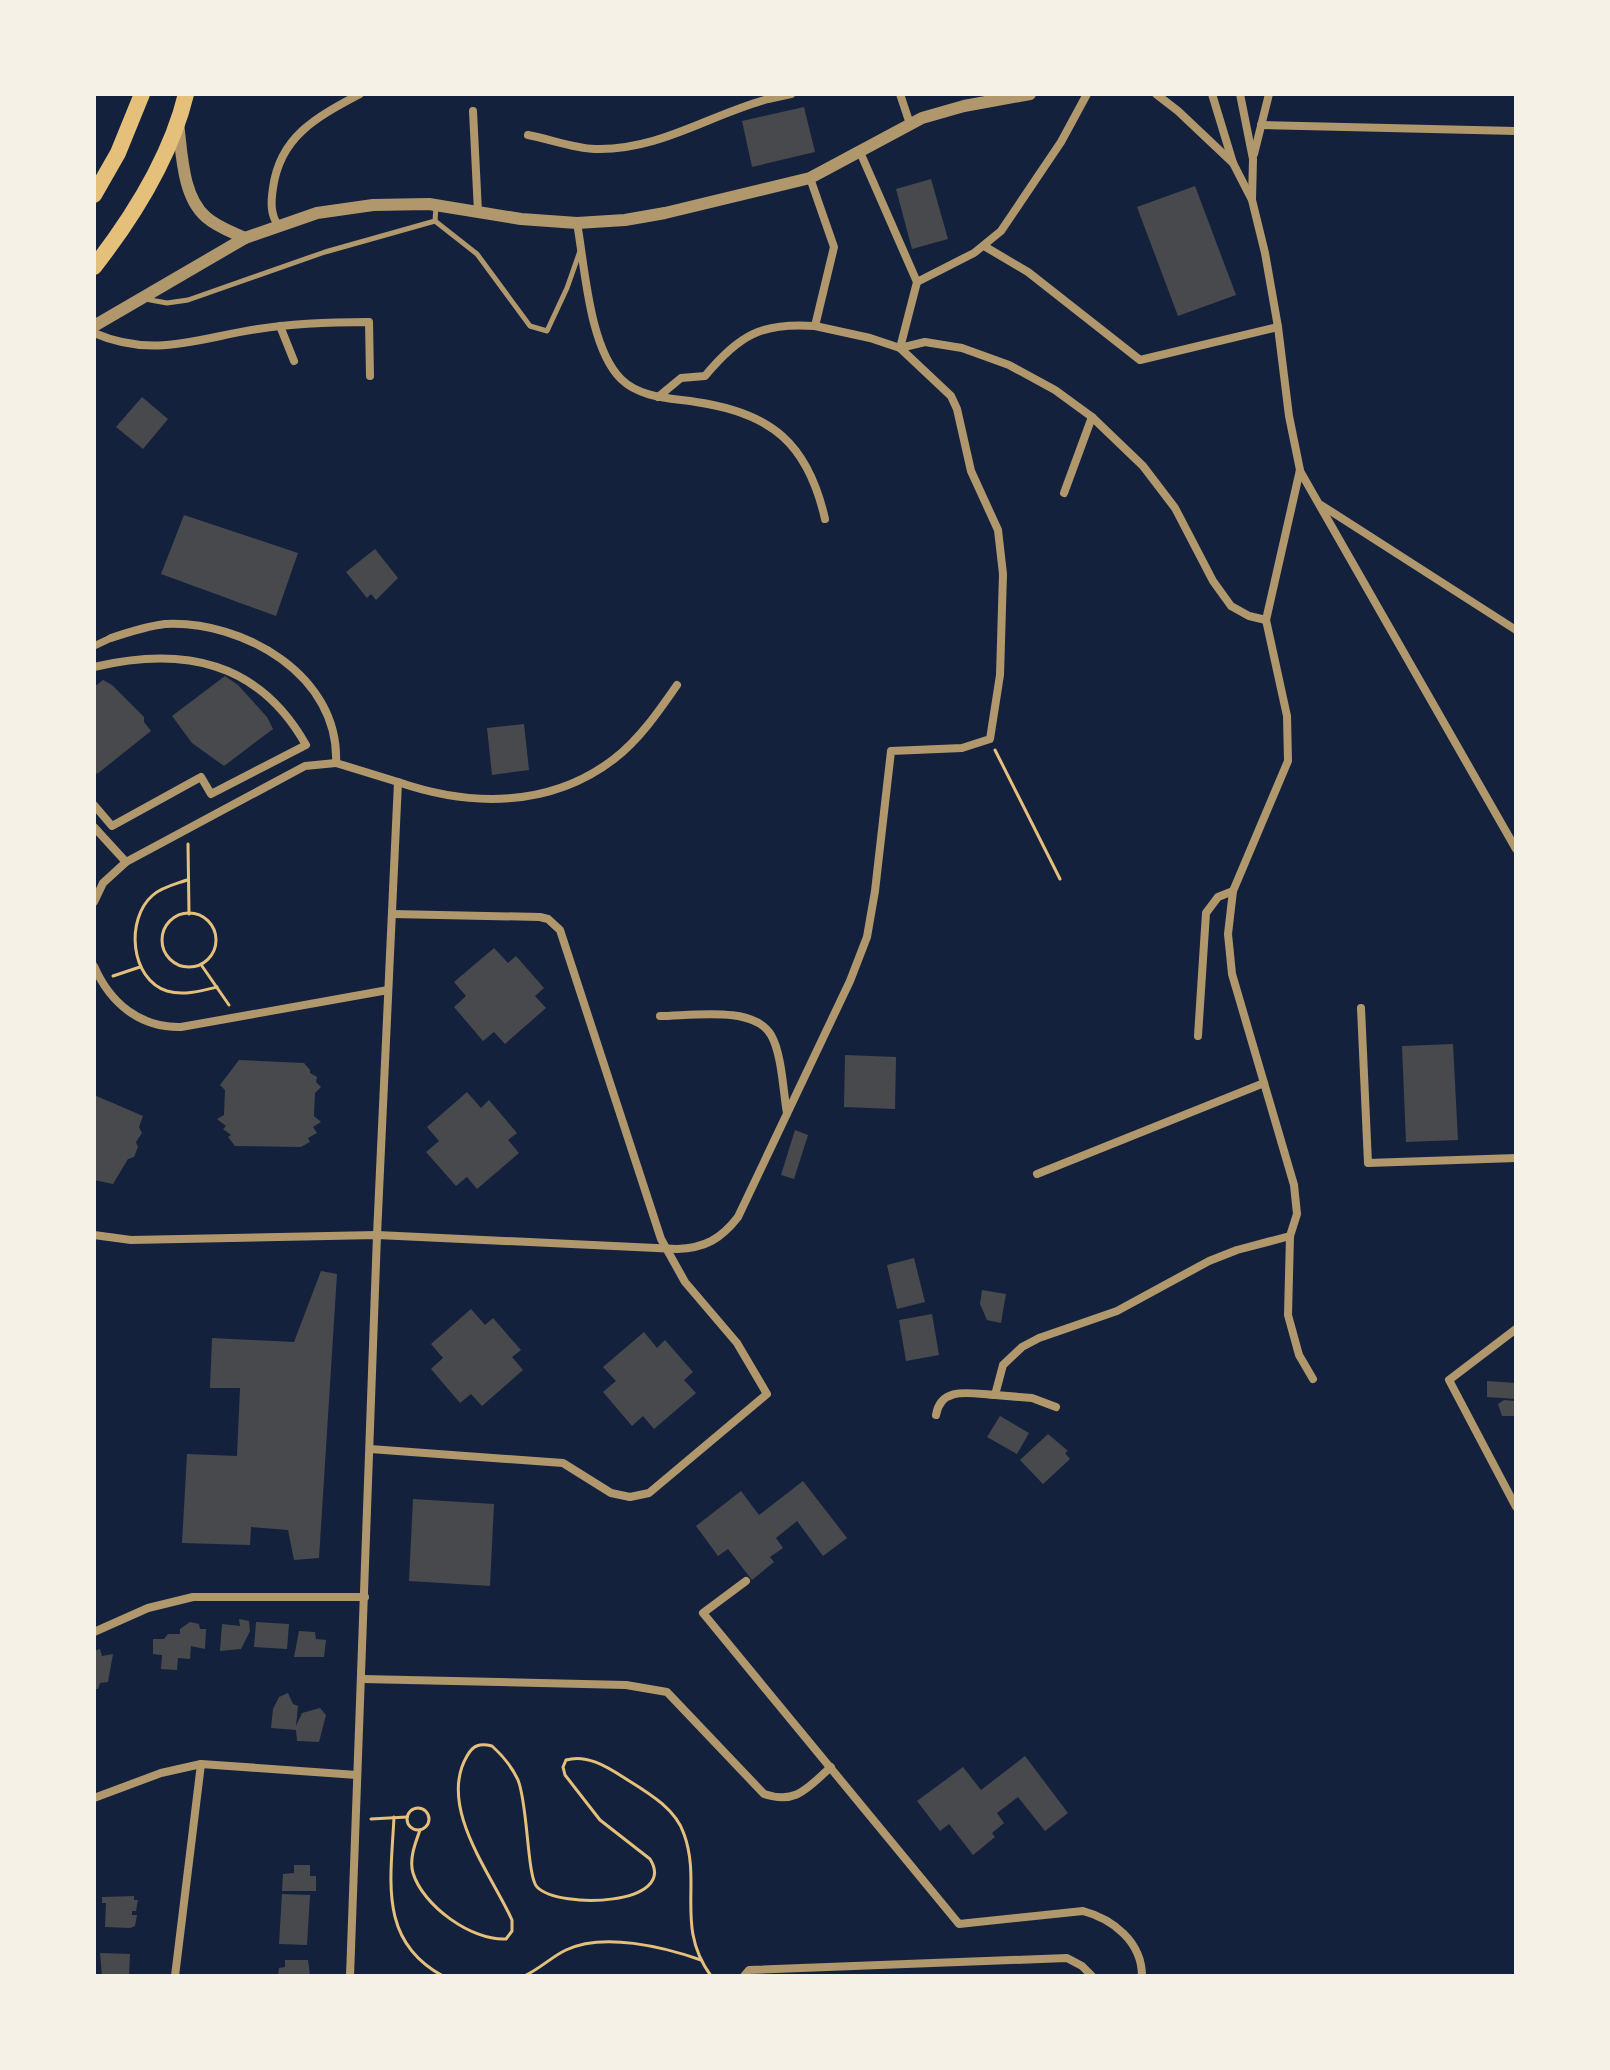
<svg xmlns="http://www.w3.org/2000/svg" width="1610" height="2070" font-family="Raleway,sans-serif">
<rect width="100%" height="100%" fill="#14213d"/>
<g fill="#48494c">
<polygon points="804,107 815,152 752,167 742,121"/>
<polygon points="931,179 948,239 912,249 896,189"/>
<polygon points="1195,186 1236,295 1178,316 1137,207"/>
<polygon points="142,397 168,419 143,449 116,427"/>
<polygon points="184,515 298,553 276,616 161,574"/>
<polygon points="375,549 398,578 376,600 371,594 367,598 346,572"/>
<polygon points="225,676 238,685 267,717 273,729 224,766 192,743 172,716"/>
<polygon points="103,680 112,685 144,717 144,722 151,731 97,774 94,770 94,687"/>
<polygon points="524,724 529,770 492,775 487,728"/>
<polygon points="494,948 508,963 516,956 544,988 535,996 546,1008 505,1044 494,1032 483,1041 454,1007 466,996 454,982"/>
<polygon points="1453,1044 1458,1140 1406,1142 1402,1046"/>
<polygon points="845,1055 896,1057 895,1109 844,1107"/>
<polygon points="239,1060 304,1063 310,1070 310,1073 317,1077 316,1082 321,1087 315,1093 314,1116 321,1122 313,1127 317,1133 308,1138 310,1142 301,1147 235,1146 228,1137 231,1135 223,1129 226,1126 217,1119 224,1115 225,1090 220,1085"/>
<polygon points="467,1092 481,1108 489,1100 517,1133 508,1140 519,1153 477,1189 467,1177 456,1186 426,1152 439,1141 427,1127"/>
<polygon points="94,1095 143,1116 139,1127 142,1133 136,1142 138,1147 134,1157 128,1159 113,1184 94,1180"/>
<polygon points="795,1130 808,1135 794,1179 781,1175"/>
<polygon points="914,1258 925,1302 897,1309 887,1265"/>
<polygon points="321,1271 337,1274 319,1558 294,1560 288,1530 251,1527 250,1545 182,1543 187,1454 237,1456 240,1388 210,1388 212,1338 294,1342"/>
<polygon points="982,1290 1006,1294 1001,1323 987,1320 980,1304"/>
<polygon points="471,1309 485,1325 493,1318 521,1350 512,1357 523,1370 482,1406 471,1394 460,1403 431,1369 443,1358 431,1344"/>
<polygon points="932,1314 939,1355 906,1361 899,1320"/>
<polygon points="644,1332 657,1348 665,1340 693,1372 684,1380 696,1393 654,1429 643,1416 632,1426 603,1392 616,1381 603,1367"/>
<polygon points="1487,1381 1516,1383 1516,1399 1487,1397"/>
<polygon points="1504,1400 1516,1401 1516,1416 1502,1416 1498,1404"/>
<polygon points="1000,1416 1029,1433 1017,1454 987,1437"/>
<polygon points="1048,1434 1068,1451 1065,1453 1070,1459 1043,1484 1020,1460"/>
<polygon points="803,1481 847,1538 823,1556 797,1521 776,1538 783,1548 770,1557 774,1562 752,1580 728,1549 718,1556 696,1526 741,1491 759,1515"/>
<polygon points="413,1499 494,1504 490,1586 409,1581"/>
<polygon points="239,1619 249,1621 250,1631 241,1649 220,1651 222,1624 240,1626"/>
<polygon points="190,1622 199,1624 200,1629 206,1629 205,1649 191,1646 190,1659 178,1658 177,1670 161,1669 162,1655 153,1654 153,1639 164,1639 168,1634 180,1634 180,1629"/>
<polygon points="256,1622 289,1624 287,1649 254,1647"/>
<polygon points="299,1631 315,1632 316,1639 326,1640 324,1657 294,1657"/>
<polygon points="100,1649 102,1656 113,1654 108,1682 100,1683 98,1689 94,1689 94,1651"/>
<polygon points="288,1693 293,1704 298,1706 296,1726 302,1713 320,1708 326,1715 319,1742 297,1741 296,1730 271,1728 273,1709 279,1697"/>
<polygon points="1025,1756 1068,1813 1045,1831 1018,1797 997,1813 1004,1823 992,1833 995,1837 973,1855 949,1824 940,1831 917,1801 963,1767 981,1790"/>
<polygon points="294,1865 310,1865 310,1876 316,1876 316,1891 282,1891 283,1874 294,1873"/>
<polygon points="282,1894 310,1895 307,1945 279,1944"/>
<polygon points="134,1896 134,1900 138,1900 136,1911 132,1911 132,1915 137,1915 135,1926 130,1928 105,1927 106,1903 102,1903 102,1897"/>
<polygon points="100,1953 130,1954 129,1976 102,1976"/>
<polygon points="285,1960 308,1960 310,1976 278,1976 279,1968 285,1967"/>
</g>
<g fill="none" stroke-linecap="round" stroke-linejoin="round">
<g stroke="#e5c07b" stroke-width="3">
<polyline points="995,750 1060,879"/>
<polyline points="188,844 189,914"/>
<path d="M187,880C176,884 162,887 153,895C125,919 130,979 167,991C183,996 201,991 217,987"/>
<circle cx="189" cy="940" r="27"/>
<polyline points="202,966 229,1005"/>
<polyline points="113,976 140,967"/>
<circle cx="418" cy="1819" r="11"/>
<path d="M394,1817C391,1880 378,1941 443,1976"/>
<polyline points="371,1819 407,1817"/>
<path d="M420,1830C415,1844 409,1859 413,1873C423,1906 472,1941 506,1939L512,1931V1920C492,1875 437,1807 467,1756C473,1745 480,1743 492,1746C502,1755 512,1767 518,1780C528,1804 527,1877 537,1887C560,1910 679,1905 650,1859L600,1820L565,1775L563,1767L566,1760C586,1754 606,1766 623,1777C645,1791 675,1807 684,1834C702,1884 675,1927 711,1976"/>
<path d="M524,1976C540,1969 551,1957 566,1950C603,1932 664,1947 701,1960"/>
</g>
<g stroke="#b1986c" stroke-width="5">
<polyline points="435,221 477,254 530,326 547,331 567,288 580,251"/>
<polyline points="145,299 167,303 188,300 325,252 435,221 436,206"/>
</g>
<polyline stroke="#b1986c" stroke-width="7" points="94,646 111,638"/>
<g stroke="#b1986c" stroke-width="8">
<polyline points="900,94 910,124"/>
<polyline points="1156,94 1178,111 1233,163"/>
<polyline points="1212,94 1233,163 1252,200 1265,253 1278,327 1289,416 1300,470 1266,620 1287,716 1288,761 1233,891 1228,934 1232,974 1294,1185 1297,1214 1290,1236 1288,1315 1299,1355 1313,1379"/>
<polyline points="1240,94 1253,159 1252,199"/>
<polyline points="768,95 768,99 791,94"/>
<polyline points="473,111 478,212"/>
<polyline points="1261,125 1516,131"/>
<path d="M528,135C550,139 573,148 595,149C658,151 709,115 768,99"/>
<polyline points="1254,154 1269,94"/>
<polyline points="810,178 834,247 815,326 870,338 900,348 925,342 962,348 1009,365 1055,390 1092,417 1143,466 1175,508 1213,581 1231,606 1249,616 1266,620"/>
<path d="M577,223C585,267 589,347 621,379C640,398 671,398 696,402C772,413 808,444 825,519"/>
<path d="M278,225C270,214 271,201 273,188C280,136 317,117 360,94"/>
<polyline points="984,246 1028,272 1140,360 1278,327"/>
<polyline points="917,282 974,253 1001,231 1061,142 1087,94"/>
<polyline points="280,326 294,361"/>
<path d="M94,333C154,359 198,338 258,329C295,323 332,322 369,322L370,376"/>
<path d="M658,397L681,378L705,376C739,335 762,322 815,326"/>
<polyline points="1300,471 1516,849"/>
<polyline points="1064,493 1092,417"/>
<polyline points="1321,505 1516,630"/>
<path d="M111,638C129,632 147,626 165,624C244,620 340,676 336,763L398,782L377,1235L350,1976"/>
<path d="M94,667C183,646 259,661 306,745L211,794L201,777L112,826L94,805"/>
<path d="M398,782C470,807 550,808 614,759C639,740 659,711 677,685"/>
<polyline points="94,827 126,862"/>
<polyline points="94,902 103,883 126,862 305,766 336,763"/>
<path d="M94,966C110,1003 140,1028 181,1027L388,990"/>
<polyline points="1361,1008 1368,1163 1516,1158"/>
<path d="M660,1016C690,1016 754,1005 771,1035C782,1054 783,1091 787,1113"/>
<polyline points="1198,1036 1206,913 1218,897 1233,891"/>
<polyline points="1037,1174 1264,1083"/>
<path d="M94,1235L131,1240L377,1235L677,1249C705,1248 721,1239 738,1217L850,981L867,937L875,891L891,751L962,748L990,739L1000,675L1003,574L998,530L971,471L957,409L951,396L900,348L917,282L860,152"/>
<polyline points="1516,1329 1449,1380 1516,1507"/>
<polyline points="995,1395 1032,1398 1056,1407"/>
<path d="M936,1415C941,1385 972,1394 995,1395L1003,1365L1022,1347L1039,1338L1117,1311L1209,1261L1237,1250L1290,1236"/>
<polyline points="370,1449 563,1463 611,1493 630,1497 649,1493 767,1394 737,1343 685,1282 661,1239 560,930 548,919 540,917 392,914"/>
<path d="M746,1581L703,1613L959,1924L1083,1911C1113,1919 1142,1942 1142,1976"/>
<polyline points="94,1632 148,1608 193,1597 365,1597"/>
<path d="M362,1679L626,1685L667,1692L764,1794C797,1805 808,1787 831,1767"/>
<polyline points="94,1798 161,1773 201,1764 357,1775"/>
<polyline points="175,1976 201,1764"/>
<polyline points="744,1976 749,1970 1067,1958 1082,1966 1092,1976"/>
</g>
<g stroke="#b1986c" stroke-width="12">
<path d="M178,123C182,153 182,196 206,217C217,227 232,232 245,238"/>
<polyline points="94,326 245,238 317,213 373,205 429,204 521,219 577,223 625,220 665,213 810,178 922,118 964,106 1030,94"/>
</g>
<g stroke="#e5c07b" stroke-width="16">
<polyline points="94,195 118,153 142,94"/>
<path d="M94,267C133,217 171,156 186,94"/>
</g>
</g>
<rect width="1610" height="2070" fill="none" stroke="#f6f1e7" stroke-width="192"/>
</svg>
